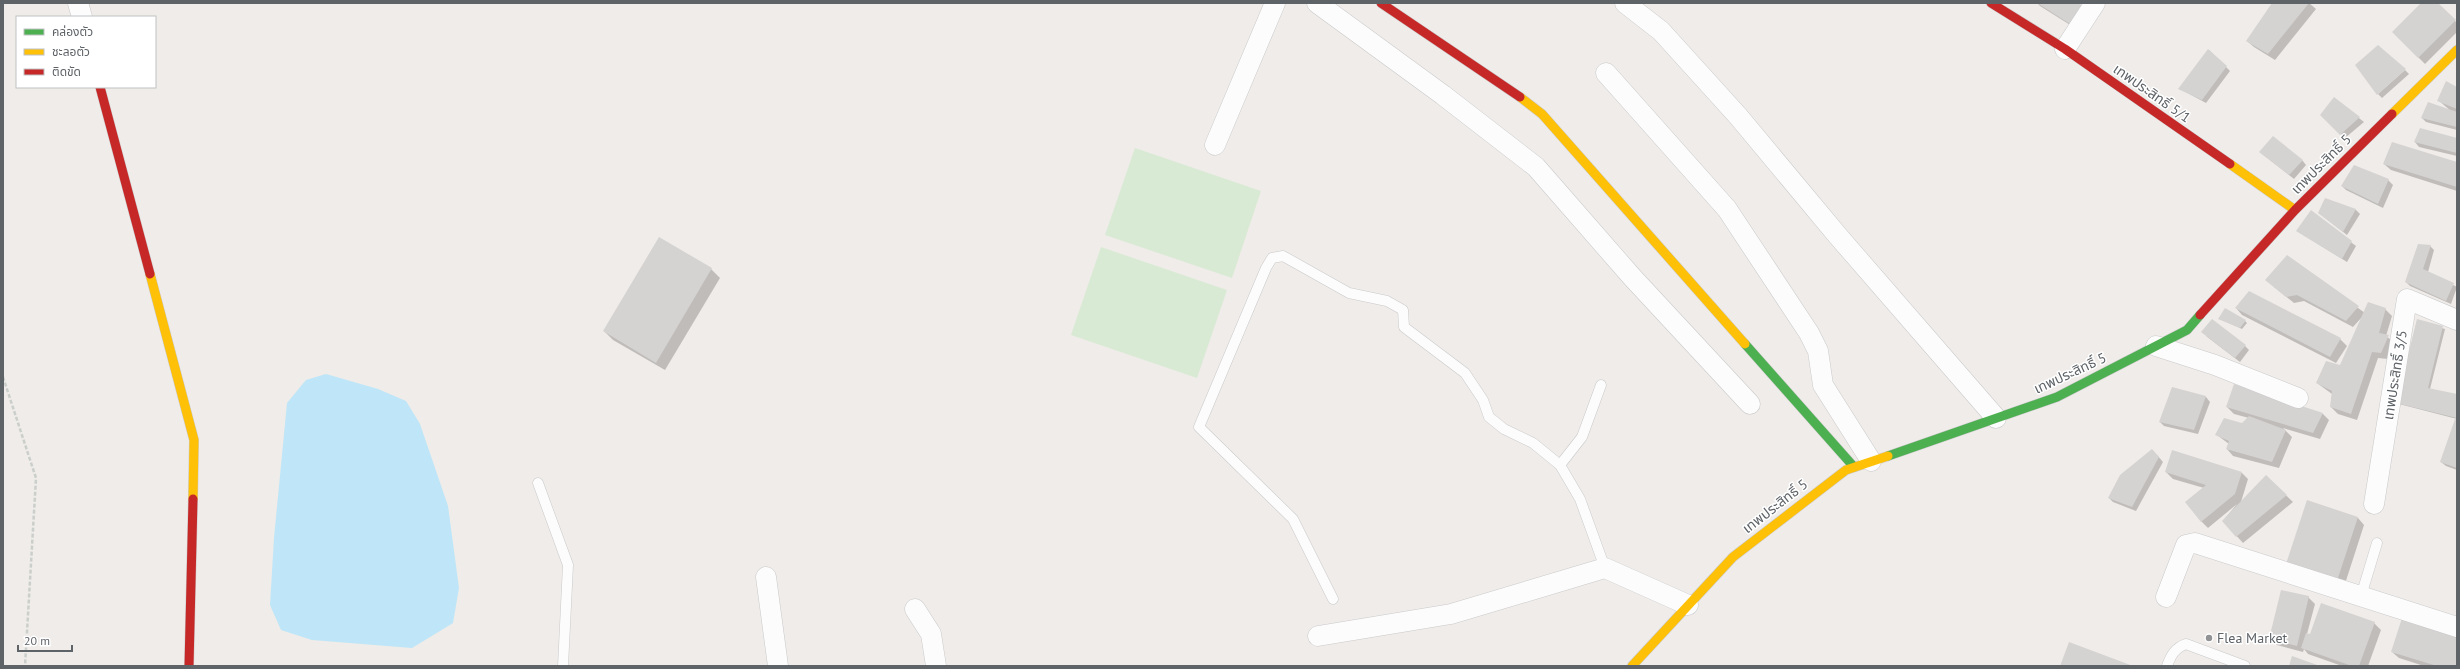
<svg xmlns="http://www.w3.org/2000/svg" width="2460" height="669" font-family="'PT Sans','Noto Sans Thai',sans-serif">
<rect width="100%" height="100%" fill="#efece9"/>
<g fill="#d9ead4">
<polygon points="1135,148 1261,191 1232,278 1105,235"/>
<polygon points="1101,247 1227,290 1197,378 1071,335"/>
</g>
<polygon fill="#bee6f8" points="326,374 378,389 406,401 420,424 448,506 459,588 453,623 412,648 312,640 281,630 270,605 274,538 287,403 306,380"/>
<g fill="#0003">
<polygon points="2037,3 2076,3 2075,28 2040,6"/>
<polygon points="2273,3 2309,3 2316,9 2275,60 2254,47 2247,41"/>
<polygon points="2422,3 2437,3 2457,23 2457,32 2425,64 2393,32"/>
<polygon points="2209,50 2230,71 2206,103 2180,89"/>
<polygon points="2405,70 2409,74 2382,98 2378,94"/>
<polygon points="2457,88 2457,130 2426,122 2422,118 2451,111 2438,100"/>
<polygon points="2335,99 2364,122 2345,138 2322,115"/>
<polygon points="2457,139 2457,156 2419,147 2415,142"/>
<polygon points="2260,152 2302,160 2306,165 2294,179"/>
<polygon points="2457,163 2457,191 2391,170 2384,164"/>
<polygon points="2388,180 2393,185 2383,208 2346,190 2342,186"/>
<polygon points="2326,199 2356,210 2360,214 2347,235 2319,213"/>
<polygon points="2311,212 2356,246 2347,262 2297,231"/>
<polygon points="2430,246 2434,250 2428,272 2457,287 2451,304 2410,286 2406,282"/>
<polygon points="2287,257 2365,313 2385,309 2392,316 2386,336 2395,343 2388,359 2378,358 2357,420 2338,414 2331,407 2332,394 2317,383 2341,366 2362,317 2353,327 2304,301 2294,303 2273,286"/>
<polygon points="711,269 720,278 665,370 613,340 604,331"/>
<polygon points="2249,292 2340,339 2347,346 2336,363 2242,315 2236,308"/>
<polygon points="2220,319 2245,321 2247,323 2242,329"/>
<polygon points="2417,321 2445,329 2430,389 2457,395 2457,419 2399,404"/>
<polygon points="2206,336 2245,346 2249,350 2240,362"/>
<polygon points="2173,388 2206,397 2210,402 2198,434 2164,426 2160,422"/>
<polygon points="2227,407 2323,414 2329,420 2320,439 2283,428 2292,437 2279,468 2233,456 2227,449 2229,444 2217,435 2242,424 2249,418 2234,414"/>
<polygon points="2457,421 2457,470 2446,466 2441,462"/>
<polygon points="2157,455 2163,462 2136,511 2113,502 2109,498"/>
<polygon points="2166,472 2242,473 2248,479 2241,502 2266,476 2293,502 2243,543 2223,521 2237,504 2208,528 2201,521 2204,488 2173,479"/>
<polygon points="2307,502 2358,518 2364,525 2343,590 2292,573"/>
<polygon points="2308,597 2315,604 2307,634 2311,635 2374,623 2381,630 2368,666 2342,666 2308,654 2304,649 2303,652 2277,645 2270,639"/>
<polygon points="2392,652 2457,666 2424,666 2399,658"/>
</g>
<g fill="#d5d3d2">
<polygon points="2037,3 2078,3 2083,6 2070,24"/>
<polygon points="2272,3 2309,3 2268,54 2246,41"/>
<polygon points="2421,3 2438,3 2456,20 2418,58 2392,32"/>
<polygon points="2378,45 2406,69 2377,95 2355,65"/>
<polygon points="2208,49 2227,66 2202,100 2178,89"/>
<polygon points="2446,81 2457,87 2457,109 2437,101"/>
<polygon points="2334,97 2360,117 2340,135 2320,115"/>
<polygon points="2428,102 2457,112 2457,127 2421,118"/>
<polygon points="2420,128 2457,138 2457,153 2414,142"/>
<polygon points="2273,136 2303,160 2289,175 2259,152"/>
<polygon points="2392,142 2457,162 2457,187 2383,164"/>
<polygon points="2354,165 2389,179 2378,204 2341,186"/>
<polygon points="2325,198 2356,209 2343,232 2318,213"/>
<polygon points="2311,210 2352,241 2342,259 2296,231"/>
<polygon points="659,237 712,268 656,363 603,331"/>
<polygon points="2418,244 2431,245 2423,269 2454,283 2446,301 2405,282"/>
<polygon points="2287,255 2359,306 2346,321 2297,295 2286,297 2265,280"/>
<polygon points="2249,291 2341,338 2330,357 2235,308"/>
<polygon points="2368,302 2386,308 2379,333 2389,335 2381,353 2372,352 2351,414 2330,407 2332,391 2316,383 2326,361 2340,365"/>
<polygon points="2225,308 2246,320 2240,328 2218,319"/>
<polygon points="2212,319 2246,345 2235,358 2201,332"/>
<polygon points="2417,319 2443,326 2428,388 2457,394 2457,418 2396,403"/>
<polygon points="2234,384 2323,413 2313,433 2226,407"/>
<polygon points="2172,387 2206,396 2194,430 2159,422"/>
<polygon points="2249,416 2286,430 2272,462 2226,449 2229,441 2215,435 2224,418 2242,423"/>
<polygon points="2455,419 2457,420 2457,468 2440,462"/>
<polygon points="2152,449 2159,457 2132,507 2108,498 2120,475"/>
<polygon points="2172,450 2242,472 2235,494 2201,522 2185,502 2206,485 2165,472"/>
<polygon points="2266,475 2287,495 2236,537 2222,521"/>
<polygon points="2307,500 2358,517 2336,584 2285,567"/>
<polygon points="2281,590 2309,596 2297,646 2269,639"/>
<polygon points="2321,603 2375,622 2359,666 2352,666 2301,648 2306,633 2310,634"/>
<polygon points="2402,618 2457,635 2457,666 2437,666 2391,652"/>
<polygon points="2069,642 2133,666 2060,666"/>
<polygon points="2292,656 2320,666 2289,666"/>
</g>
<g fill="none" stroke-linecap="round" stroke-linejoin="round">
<g stroke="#cac9ca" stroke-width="11">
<g id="lane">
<polyline points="1560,465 1582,437 1601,385"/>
<polyline points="538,483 568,565 563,666"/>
<polyline points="2361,596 2377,543"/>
<polyline points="1333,599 1293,519 1199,427 1266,268 1272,258 1283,256 1349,293 1387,301 1403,310 1404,327 1465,373 1483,400 1489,417 1504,429 1533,443 1560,465 1580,499 1605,568"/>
<path d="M2167,666C2171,655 2175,648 2186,644L2245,666"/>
</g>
</g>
<g stroke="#cac9ca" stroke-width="21">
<g id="street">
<polyline points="78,3 82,17"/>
<polyline points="1317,3 1443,95 1536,167 1632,277 1750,404"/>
<polyline points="1625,3 1661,31 1738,116 1838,236 1996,418"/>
<polyline points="2065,49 2095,3"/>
<polyline points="1606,73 1727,209 1809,333 1818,351 1823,385 1871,461"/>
<polyline points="1215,145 1275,3"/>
<polyline points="2156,346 2215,365 2298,398"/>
<polyline points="2374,504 2407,299 2457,320"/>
<polyline points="766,577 778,666"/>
<polyline points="2166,597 2186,545 2195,543 2457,627"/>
<polyline points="915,609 931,634 936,666"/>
<polyline points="1318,636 1451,614 1605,568 1688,605"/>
</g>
</g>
<g stroke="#cac9ca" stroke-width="10">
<g id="fast">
<polyline points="1745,344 1854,467"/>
<polyline points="1888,456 2057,397 2187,330 2200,315"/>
</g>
</g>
<g stroke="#cac9ca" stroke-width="10">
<g id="slow">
<polyline points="1520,97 1542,114 1745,344"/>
<polyline points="2392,114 2457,50"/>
<polyline points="2230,164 2295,210"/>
<polyline points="150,274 194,440 193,499"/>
<polyline points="1632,666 1733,557 1846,470 1888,456"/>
</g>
</g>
<g stroke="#cac9ca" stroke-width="10">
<g id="jam">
<polyline points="1381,3 1520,97"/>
<polyline points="1991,3 2065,49 2230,164"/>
<polyline points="100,87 150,274"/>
<polyline points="2200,315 2295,210 2392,114"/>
<polyline points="189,666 193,499"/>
</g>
</g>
<polyline stroke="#cbcfcb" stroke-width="2.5" stroke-dasharray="4 2" stroke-linecap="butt" points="3,377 36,478 25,666"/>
<use href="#lane" stroke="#fdfcfc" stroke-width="10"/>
<use href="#street" stroke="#fdfcfc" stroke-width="20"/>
<use href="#fast" stroke="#4caf50" stroke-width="9"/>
<use href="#slow" stroke="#ffc107" stroke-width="9"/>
<use href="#jam" stroke="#c62828" stroke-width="9"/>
</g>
<circle fill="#919395" stroke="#fff" stroke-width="1.5" cx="2209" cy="638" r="4"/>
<g text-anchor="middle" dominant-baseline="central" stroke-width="3" stroke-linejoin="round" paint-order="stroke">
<g font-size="14" fill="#5e6368" stroke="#fff">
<text transform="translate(2152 93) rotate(35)">เทพประสิทธิ์ 5/1</text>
<text transform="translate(2321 164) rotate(-45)">เทพประสิทธิ์ 5</text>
<text transform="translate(2070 373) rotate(-25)">เทพประสิทธิ์ 5</text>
<text transform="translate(2395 375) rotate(-81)">เทพประสิทธิ์ 3/5</text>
<text transform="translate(1775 506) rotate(-38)">เทพประสิทธิ์ 5</text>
</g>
<g font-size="14" fill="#5e6368" stroke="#fff" text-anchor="start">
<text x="2217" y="638">Flea Market</text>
</g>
</g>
<rect width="2460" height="669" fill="none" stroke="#5e6368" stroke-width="8"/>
<rect x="16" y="16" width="140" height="72" fill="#ffffff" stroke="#bfc1c3"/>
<rect x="24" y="29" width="20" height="6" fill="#4caf50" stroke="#bfc1c3"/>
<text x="52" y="36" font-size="12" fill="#5e6368">คล่องตัว</text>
<rect x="24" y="49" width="20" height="6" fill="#ffc107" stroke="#bfc1c3"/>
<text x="52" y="56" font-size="12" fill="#5e6368">ชะลอตัว</text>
<rect x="24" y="69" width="20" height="6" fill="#c62828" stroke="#bfc1c3"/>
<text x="52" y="76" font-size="12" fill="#5e6368">ติดขัด</text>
<path d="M18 645v6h54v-6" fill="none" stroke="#5e6368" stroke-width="2"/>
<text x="24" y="645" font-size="12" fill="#5e6368" stroke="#ffffff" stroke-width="3" paint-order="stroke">20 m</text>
</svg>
